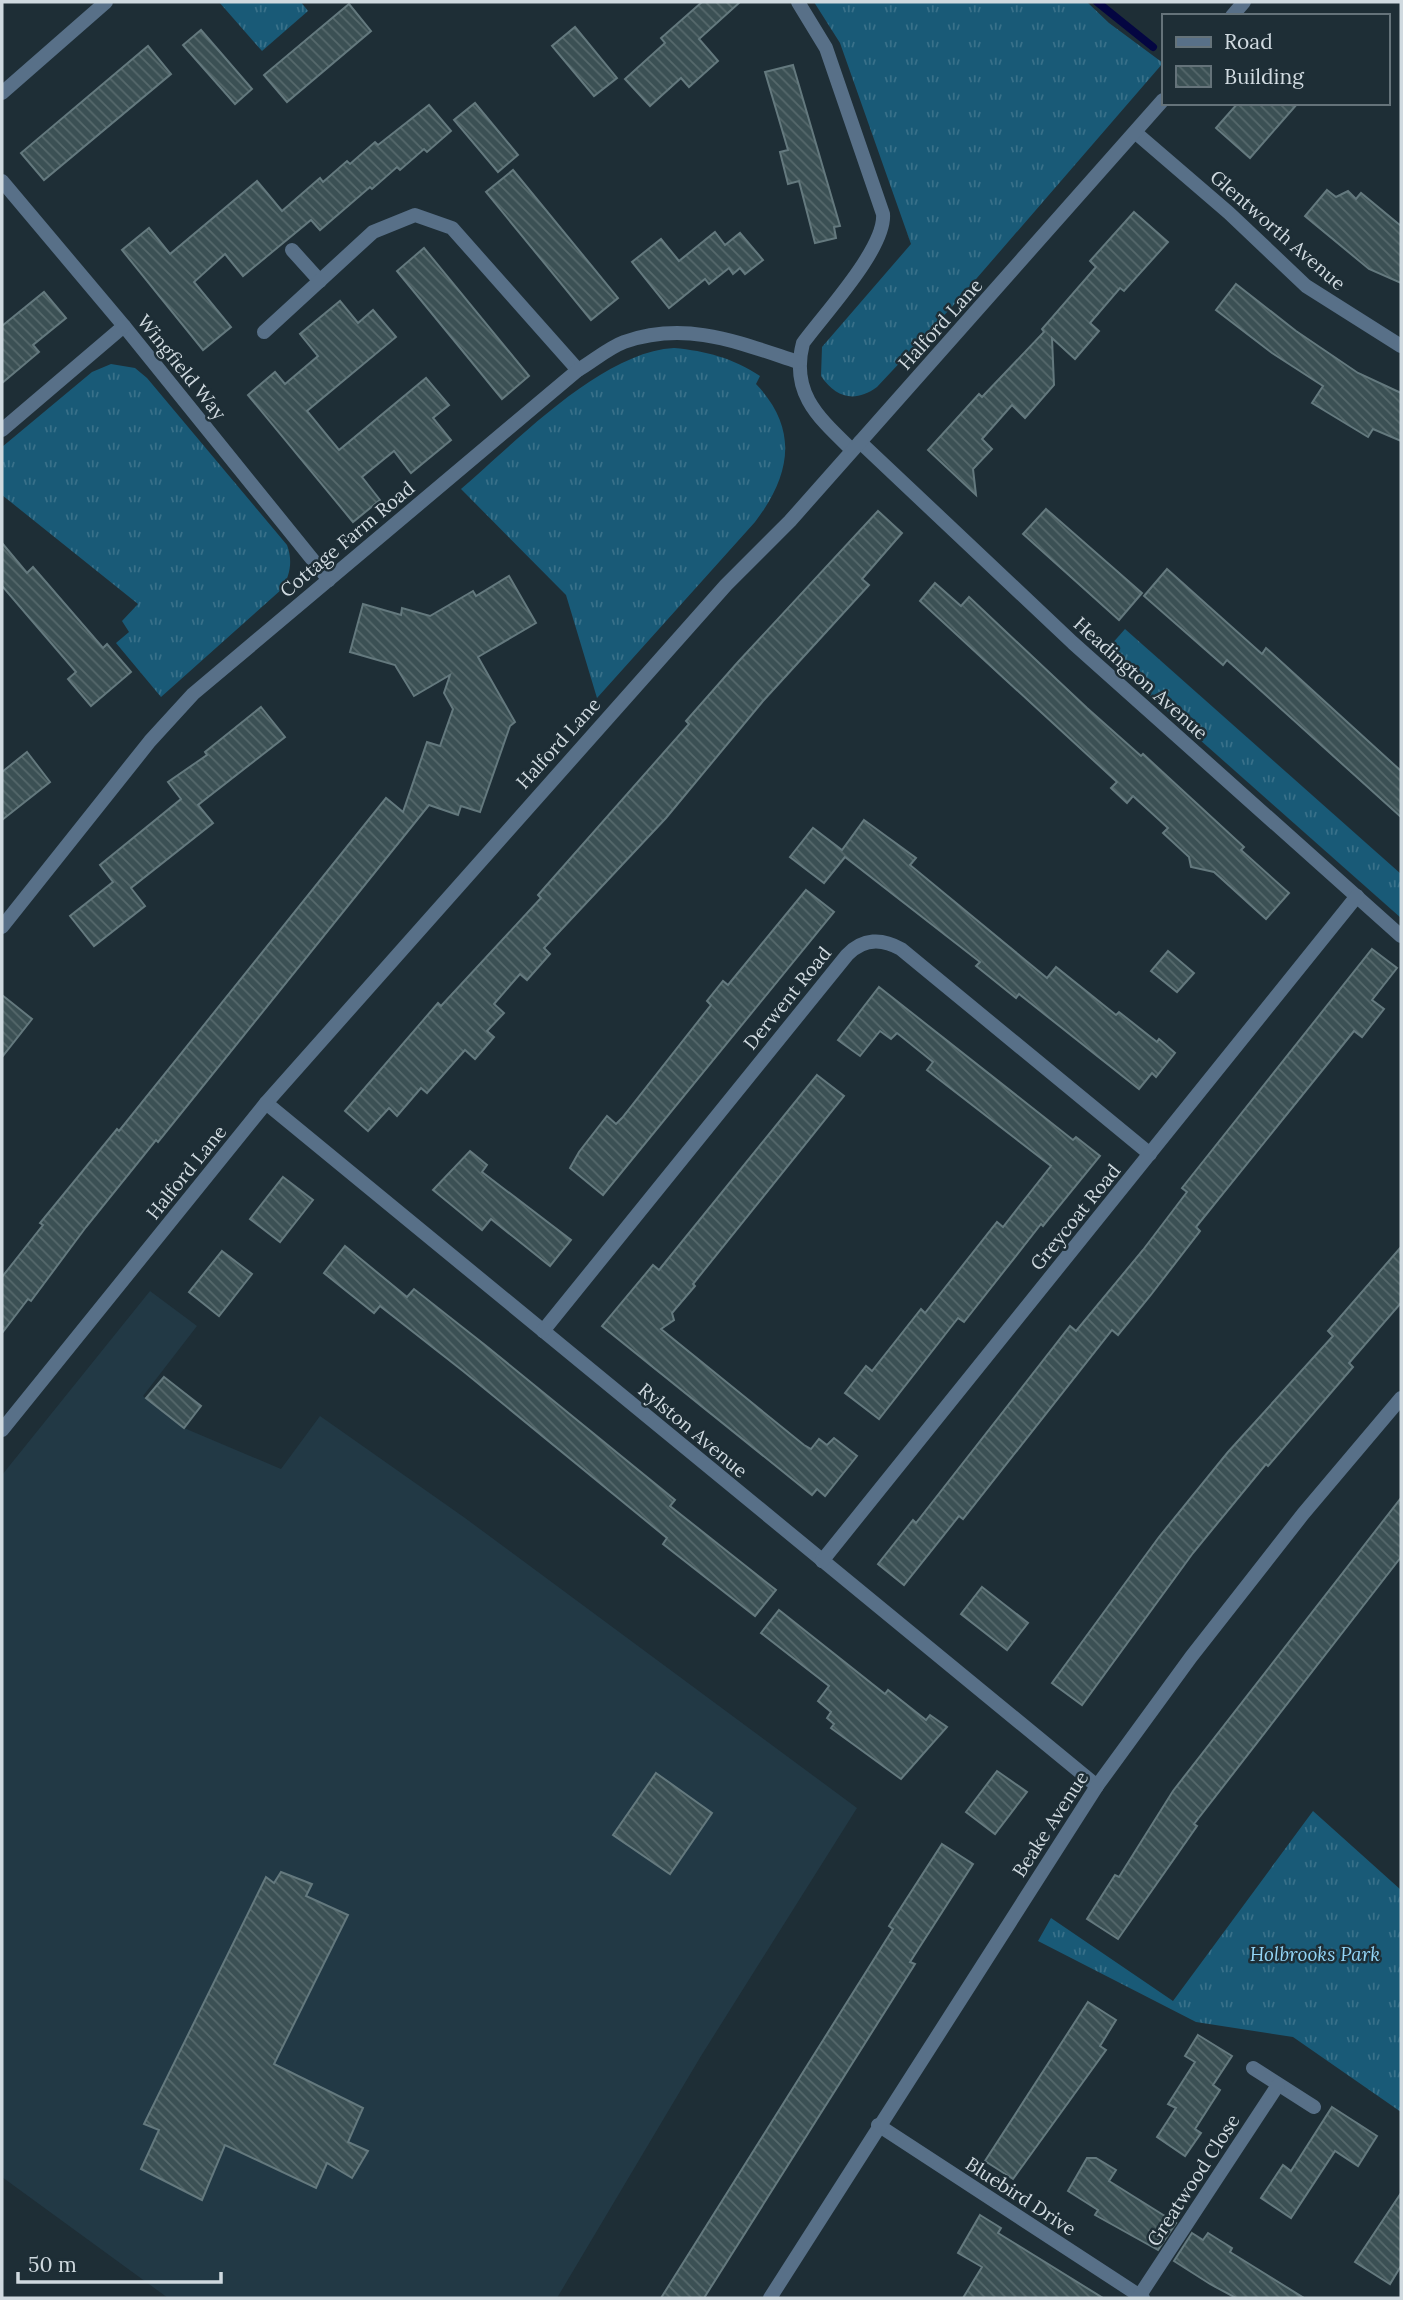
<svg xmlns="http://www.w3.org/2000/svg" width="1403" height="2300" font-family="Lora,serif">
<defs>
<pattern id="grass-tufts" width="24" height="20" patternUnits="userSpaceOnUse" patternTransform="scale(1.75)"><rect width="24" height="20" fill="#195a77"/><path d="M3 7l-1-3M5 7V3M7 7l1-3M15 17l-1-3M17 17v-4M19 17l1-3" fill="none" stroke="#39718a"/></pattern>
<pattern id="building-back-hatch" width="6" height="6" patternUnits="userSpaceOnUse" patternTransform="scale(1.75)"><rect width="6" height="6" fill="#3b5054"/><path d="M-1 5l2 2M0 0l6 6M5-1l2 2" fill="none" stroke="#56696c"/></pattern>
</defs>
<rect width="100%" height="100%" fill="#1e2e36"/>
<polygon fill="#223945" points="150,1291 197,1326 143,1396 184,1428 281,1469 320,1416 465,1518 857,1808 701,2056 557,2298 168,2298 2,2177 2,1475"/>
<g fill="url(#grass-tufts)">
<polygon points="219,2 301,2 308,11 262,51"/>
<path d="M814,2H1087L1109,23L1163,63L951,308L877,387C855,403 836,398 821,376L822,347L911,244L840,43Z"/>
<path d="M674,348C706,351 733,358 760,376L756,384C799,429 791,475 755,522L597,698L566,595L461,489C516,442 601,352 674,348Z"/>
<path d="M111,364L135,368L147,378L287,545C293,561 290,575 282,589L161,697L116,643L129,632L122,621L138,604L2,495V447L92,372Z"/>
<polygon points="1125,629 1401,874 1401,918 1103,654"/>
<polygon points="1313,1811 1401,1890 1401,2112 1293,2037 1196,2022 1038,1941 1051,1918 1173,2001"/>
</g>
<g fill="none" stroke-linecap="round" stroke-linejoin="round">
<polyline stroke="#040641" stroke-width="8" points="1097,2 1153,47"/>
</g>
<g fill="url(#building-back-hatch)" stroke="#64797e" stroke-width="2">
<polygon points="702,2 740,2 699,39 718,61 689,87 681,78 650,106 625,79 665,43 661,38"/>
<polygon points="349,4 371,31 287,102 264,75"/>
<polygon points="575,27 617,78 594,96 552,46"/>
<polygon points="201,30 252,89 235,104 183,45"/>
<polygon points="148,46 171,74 44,180 21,153"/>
<polygon points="793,65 840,226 834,227 836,238 815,243 799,181 788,184 780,152 788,150 765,72"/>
<polygon points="475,103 518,155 498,172 454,120"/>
<polygon points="1238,103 1298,103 1250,158 1216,128"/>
<polygon points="429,105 451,131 427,152 424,149 400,170 397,167 372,189 370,187 320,230 311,220 243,276 225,254 194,282 231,327 203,350 122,250 149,228 170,254 257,181 282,211 320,178 323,182 347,161 350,164 375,142 378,145"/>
<polygon points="513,170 618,298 591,320 486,192"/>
<polygon points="1327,190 1336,197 1348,191 1356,199 1361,193 1401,226 1401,283 1369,269 1305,216"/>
<polygon points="1134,212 1168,242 1124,291 1120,288 1090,323 1099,331 1075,359 1052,338 1054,385 1025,418 1012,405 982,439 992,449 973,469 976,495 928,450 979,394 982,397 1044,332 1042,329 1096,267 1090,261"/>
<polygon points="715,232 725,245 740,233 763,260 745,274 740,268 733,274 729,268 709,284 705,279 669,308 632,262 661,239 679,261"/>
<polygon points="424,248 529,376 502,399 397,271"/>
<polygon points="1236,284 1296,331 1358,373 1401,393 1401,441 1373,429 1368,437 1312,403 1323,386 1272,353 1216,310"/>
<polygon points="44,292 66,318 33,345 39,352 2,383 2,326"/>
<polygon points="340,301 358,323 373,310 396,337 307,411 339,450 426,378 449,405 433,418 451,440 411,473 394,451 362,477 380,500 353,522 248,395 275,372 285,384 318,356 300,334"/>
<polygon points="1046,509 1142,593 1119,620 1023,534"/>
<polygon points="878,511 902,533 862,579 869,585 763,701 666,818 544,948 550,954 527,980 520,974 494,1004 504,1013 487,1031 494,1037 475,1059 465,1050 427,1093 421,1088 397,1116 389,1108 368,1131 345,1111 438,1003 441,1006 541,898 538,895 689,724 686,721 738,662"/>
<polygon points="2,543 27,573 33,567 103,648 107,644 131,672 91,706 68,679 76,672 2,586"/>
<polygon points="1167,569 1262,654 1266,648 1401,771 1401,817 1227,660 1223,665 1144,596"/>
<polygon points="509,576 536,623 478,657 515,722 510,726 480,812 461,806 458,815 429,805 158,1142 156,1140 86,1227 31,1301 28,1299 2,1333 2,1277 43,1225 40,1223 117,1129 119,1131 386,798 403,812 427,742 440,746 453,709 444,693 450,675 414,696 395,665 350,652 363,604 401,615 402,608 430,616 473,591 476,596"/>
<polygon points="935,583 961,606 969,597 1087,708 1141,756 1143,754 1244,847 1241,850 1289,893 1266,919 1214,872 1191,867 1189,857 1163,833 1168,828 1133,796 1127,803 1111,788 1117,782 920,601"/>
<polygon points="261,707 285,737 198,805 213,823 131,888 145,906 94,946 70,916 113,882 100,865 181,799 168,782 207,755 205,752"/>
<polygon points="27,752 50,782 2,820 2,772"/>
<polygon points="864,820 916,858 910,865 1047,978 1056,967 1116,1015 1119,1012 1157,1042 1159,1039 1175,1053 1156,1077 1152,1073 1139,1089 1019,994 1016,998 976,966 980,962 845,857 824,883 790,857 813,828 842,850"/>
<polygon points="806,890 834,912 603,1195 570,1168 579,1152 607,1116 616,1124 622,1118 711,1005 707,1001 723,981 728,985"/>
<polygon points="1372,949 1397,968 1372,1000 1384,1009 1362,1037 1354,1031 1196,1227 1200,1231 1150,1296 1118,1335 1112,1330 963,1519 959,1516 904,1585 878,1564 913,1520 916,1523 1070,1326 1076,1331 1143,1250 1187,1192 1182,1188"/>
<polygon points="1168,951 1194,973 1177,992 1151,971"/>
<polygon points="879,987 1073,1140 1076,1137 1100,1156 1043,1226 1041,1224 964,1322 958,1318 879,1419 845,1393 866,1366 872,1371 921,1309 925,1313 997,1222 1003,1227 1051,1166 927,1070 933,1062 897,1033 891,1039 880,1031 860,1056 838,1040"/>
<polygon points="2,995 32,1019 2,1057"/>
<polygon points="817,1075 844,1096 693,1284 695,1286 672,1313 674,1320 661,1329 804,1445 811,1449 819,1439 827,1445 834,1438 857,1456 825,1496 817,1489 812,1495 602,1326 653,1265 659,1270"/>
<polygon points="470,1151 487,1165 482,1172 571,1240 550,1266 491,1219 482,1230 433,1190"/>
<polygon points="283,1177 313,1200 280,1242 250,1219"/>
<polygon points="345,1246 407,1297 414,1289 485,1345 675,1500 670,1506 776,1590 755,1616 663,1544 667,1538 463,1371 380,1306 374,1313 324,1273"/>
<polygon points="1401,1247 1401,1303 1349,1363 1353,1367 1268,1466 1266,1464 1193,1553 1082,1705 1052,1683 1159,1537 1228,1452 1333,1336 1328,1331"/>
<polygon points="222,1251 252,1274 219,1316 189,1292"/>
<polygon points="164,1377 201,1406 184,1428 146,1398"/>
<polygon points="1401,1498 1401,1557 1194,1824 1197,1826 1118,1939 1087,1919 1115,1875 1119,1877 1173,1791"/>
<polygon points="982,1587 1028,1623 1007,1650 961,1614"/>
<polygon points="779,1610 885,1694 888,1690 926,1720 930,1715 947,1727 901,1779 831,1728 834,1724 827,1718 831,1712 818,1701 829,1686 761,1633"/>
<polygon points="997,1771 1027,1792 995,1834 966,1812"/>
<polygon points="656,1773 712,1813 670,1874 613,1835"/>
<polygon points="942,1844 973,1864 910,1962 915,1964 704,2298 661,2298 893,1929 889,1926"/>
<polygon points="281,1872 312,1884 306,1896 348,1915 274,2064 363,2108 348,2142 368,2151 352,2178 327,2163 316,2188 225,2145 202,2200 141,2169 159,2130 144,2124 266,1877 274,1883"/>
<polygon points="1088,2002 1116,2020 1100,2046 1106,2050 1013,2179 985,2161"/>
<polygon points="1198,2035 1232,2056 1213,2085 1220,2090 1195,2129 1201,2133 1185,2156 1157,2137 1176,2108 1168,2104 1195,2062 1185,2056"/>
<polygon points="1332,2107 1377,2136 1358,2166 1335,2151 1291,2218 1261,2198 1283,2165 1291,2171"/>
<polygon points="1087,2158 1096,2158 1116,2170 1109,2181 1176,2223 1158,2250 1095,2215 1098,2210 1068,2191"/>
<polygon points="1401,2193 1401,2266 1390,2284 1355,2262"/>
<polygon points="980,2215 1001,2228 998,2233 1103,2298 963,2298 982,2267 958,2253"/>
<polygon points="1192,2233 1203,2240 1208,2233 1232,2248 1230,2252 1304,2298 1236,2298 1210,2284 1174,2261"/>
</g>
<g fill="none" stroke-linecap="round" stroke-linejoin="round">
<g stroke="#587088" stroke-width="14">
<path d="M798,2L826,48L883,214C886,248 824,314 803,343C790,393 818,417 852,450"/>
<polyline points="1232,16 1244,2"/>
<polyline points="2,93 106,2"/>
<polyline points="1136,133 1229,213 1306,286 1401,346"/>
<polyline points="2,181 124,326 329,580"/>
<polyline points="292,250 320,281"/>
<polyline points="264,332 373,232 415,215 452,228 578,370"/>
<polyline points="2,430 124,326"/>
<polyline points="860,442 1073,643 1401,936"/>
<path d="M2,927L150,741L193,694L578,370C592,362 608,348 624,342C687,320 740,343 798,362"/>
<polyline points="266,1103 1097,1786"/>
<path d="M543,1331L847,955C863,938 882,938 901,949L1150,1154"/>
<polyline points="2,1430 266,1103 726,585 790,521 1163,100"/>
<polyline points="822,1561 1357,896"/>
<polyline points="1253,2068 1314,2107"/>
<polyline points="878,2125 1143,2298"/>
<polyline points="1138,2298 1278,2085"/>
</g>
<polyline stroke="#587088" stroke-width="14" points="770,2298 1097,1786 1191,1657 1303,1514 1401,1398"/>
</g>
<g text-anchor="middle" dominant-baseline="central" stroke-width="5" stroke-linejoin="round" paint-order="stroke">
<g font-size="19" fill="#d0dae0" stroke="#1e2e36">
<text transform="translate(1278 230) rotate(41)">Glentworth Avenue</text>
<text transform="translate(940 324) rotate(-48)">Halford Lane</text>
<text transform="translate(182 367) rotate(51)">Wingfield Way</text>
<text transform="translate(347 539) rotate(-40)">Cottage Farm Road</text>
<text transform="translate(1141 678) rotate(42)">Headington Avenue</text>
<text transform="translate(558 743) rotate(-48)">Halford Lane</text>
<text transform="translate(787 998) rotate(-51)">Derwent Road</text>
<text transform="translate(186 1172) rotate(-51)">Halford Lane</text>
<text transform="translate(1075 1217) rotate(-51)">Greycoat Road</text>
<text transform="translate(693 1430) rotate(40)">Rylston Avenue</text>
<text transform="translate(1050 1824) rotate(-57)">Beake Avenue</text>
<text transform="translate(1193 2180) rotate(-57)">Greatwood Close</text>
<text transform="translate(1021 2196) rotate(33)">Bluebird Drive</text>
</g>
<g font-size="19" font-style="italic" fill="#93d5f7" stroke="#1e2e36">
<text x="1315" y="1954">Holbrooks Park</text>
</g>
</g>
<rect width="1403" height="2300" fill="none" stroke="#d0dae0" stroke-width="7"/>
<rect x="1162" y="14" width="228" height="91" fill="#1e2e36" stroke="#65737a" stroke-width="2"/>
<rect x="1176" y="37" width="35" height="10" fill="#587088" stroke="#65737a" stroke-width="2"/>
<text x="1224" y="49" font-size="21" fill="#d0dae0">Road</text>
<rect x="1176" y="66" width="35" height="21" fill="url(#building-back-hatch)" stroke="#65737a" stroke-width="2"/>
<text x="1224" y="84" font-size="21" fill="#d0dae0">Building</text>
<path d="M18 2272v10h203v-10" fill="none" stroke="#d0dae0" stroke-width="3.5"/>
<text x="28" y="2272" font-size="21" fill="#d0dae0" stroke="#1e2e36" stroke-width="5" paint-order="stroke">50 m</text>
</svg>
